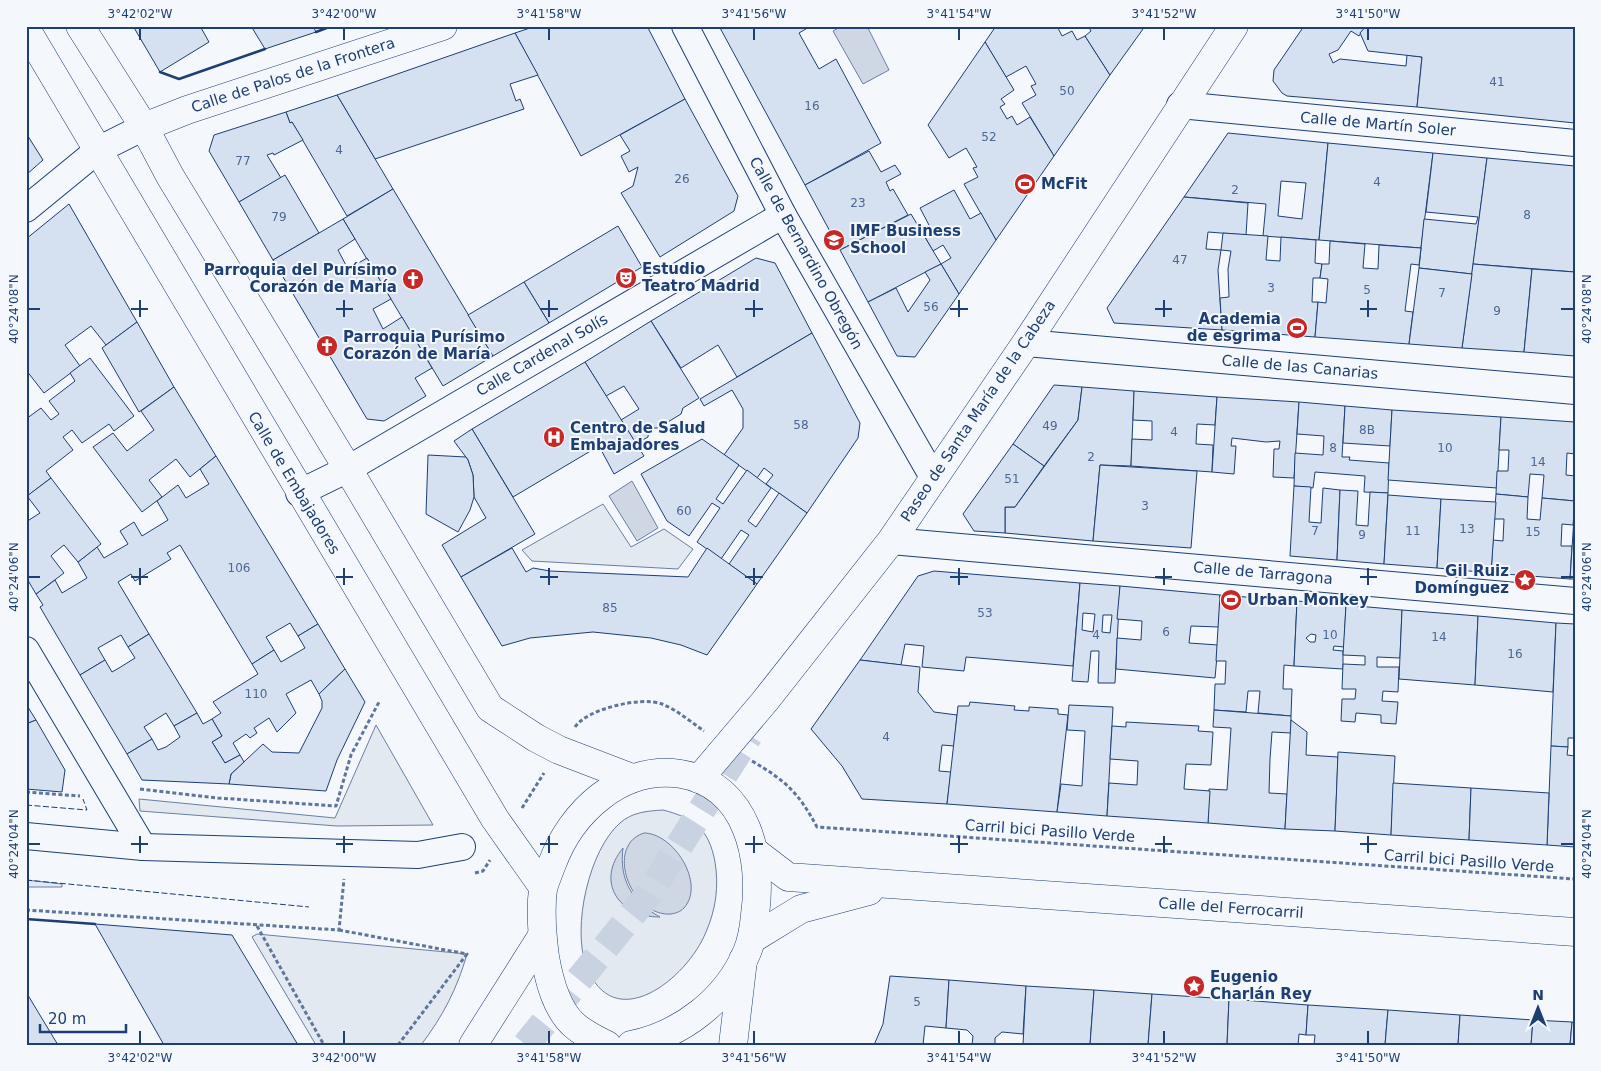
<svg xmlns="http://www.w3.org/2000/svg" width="1601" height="1071" font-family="'DejaVu Sans',sans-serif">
<rect width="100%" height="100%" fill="#f4f7fb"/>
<g fill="#e3e9f0" stroke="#687fa3">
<polygon points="603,504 631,547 664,529 693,549 678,569 532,561 522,550"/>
<polygon points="376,725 433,825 337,826 140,811 139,799 335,818"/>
<path d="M663,810C694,818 709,829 715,862C719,886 716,909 706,932C687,979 613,1038 586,965C572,927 589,850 620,823C632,812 648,811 663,810Z"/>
<polygon points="26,880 62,884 62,887 26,887"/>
<path d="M257,934L467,954C457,989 443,1016 421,1045H316L252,937Z"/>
</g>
<g fill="#cfd7e4" stroke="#687fa3">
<polygon points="842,26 867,26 889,70 863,84 833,31"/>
<polygon points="632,481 658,528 637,541 609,496"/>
<path d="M644,833C673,833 706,883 684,908C680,912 676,913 671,914C631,917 604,846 644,833Z"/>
<path d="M623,848C619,880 632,902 660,917C619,917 595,882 623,848Z"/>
</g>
<g fill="#d5e0f0" stroke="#1d3f73" fill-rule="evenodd">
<polygon points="133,26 200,26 209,42 160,72"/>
<polygon points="251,26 313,26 316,32 265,49"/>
<polygon points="536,26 647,26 685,99 581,156 515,33"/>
<polygon points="719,26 811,26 799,33 819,69 836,59 881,143 805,185"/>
<polygon points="996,26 1057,26 1062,36 1072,31 1077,40 1085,36 1110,75 1054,156 1022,103 1036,95 1031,86 1036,84 1026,66 1006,77 985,42"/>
<polygon points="1088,26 1141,26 1143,29 1110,75 1085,36 1091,31"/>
<polygon points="1304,26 1366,26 1359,36 1351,31 1338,50 1329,54 1333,63 1340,59 1406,66 1407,55 1422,57 1417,107 1287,96 1282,93 1273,81 1274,70"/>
<polygon points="1575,26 1575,123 1417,107 1422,57 1368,51 1360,33 1366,26"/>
<polygon points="515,33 538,75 510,84 516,101 520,99 524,109 375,159 337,95"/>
<polygon points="985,42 1014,90 1001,99 1005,104 1000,107 1007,119 1012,116 1017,125 1030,117 1054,156 996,240 964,184 978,177 973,168 977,167 966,148 949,158 928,125"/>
<polygon points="337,95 393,189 347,216 292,122 290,123 286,112"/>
<polygon points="685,99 738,196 734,211 660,257 621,193 633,186 638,167 629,172 621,156 630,151 620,135"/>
<polygon points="286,112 290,123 292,122 303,140 274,155 273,153 267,155 281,178 239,202 209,151 214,135"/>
<polygon points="26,133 43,160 26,175"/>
<path d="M1228,133L1328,143L1319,240L1263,236L1266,204L1184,197ZM1281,181L1306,183L1302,219L1278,216Z"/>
<polygon points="1328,143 1433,153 1421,248 1319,240"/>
<polygon points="869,151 881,172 895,165 901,174 886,182 890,191 893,189 908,215 840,250 805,185"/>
<polygon points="1433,153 1487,158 1472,274 1419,268 1424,219 1476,224 1478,217 1426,212"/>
<polygon points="1487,158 1575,166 1575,272 1473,264"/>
<polygon points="285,175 319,233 273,260 239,202"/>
<polygon points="393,189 493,356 443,386 343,219"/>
<polygon points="954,190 970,219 981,213 996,240 959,294 941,264 951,258 943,245 933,251 922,232 930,227 920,208"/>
<polygon points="1184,197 1248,203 1246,235 1208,232 1206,249 1221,250 1218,270 1222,330 1114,323 1107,308"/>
<polygon points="69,204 137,322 106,345 91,326 65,345 80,366 44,393 26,370 26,239"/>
<polygon points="911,214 941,264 868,302 840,250"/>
<polygon points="343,219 355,239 338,250 348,269 367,258 391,299 373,309 383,329 402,317 432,368 415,378 426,396 384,421 367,419 273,260"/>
<polygon points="618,226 642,267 549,323 524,282"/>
<polygon points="1223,233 1268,236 1266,260 1280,261 1281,237 1316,240 1315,263 1322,264 1320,278 1313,278 1312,302 1318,302 1315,337 1222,330 1220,298 1229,297 1228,269 1231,251 1221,250"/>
<polygon points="1330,241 1365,244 1363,268 1378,269 1379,245 1421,248 1419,265 1411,264 1405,311 1413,312 1409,344 1315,337 1318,302 1326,303 1328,279 1320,278 1322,264 1329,264"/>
<polygon points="756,258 775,263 812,333 737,377 718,345 681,368 651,321"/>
<polygon points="941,264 959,294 915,357 897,356 868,302 896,288 908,312 930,280 925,272"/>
<polygon points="1473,264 1532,269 1524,352 1462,348"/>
<polygon points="1419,268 1472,274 1462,348 1409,344"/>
<polygon points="1532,269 1575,272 1575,356 1524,352"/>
<polygon points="524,282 549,323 493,356 468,315"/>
<polygon points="651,321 699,398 683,408 681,414 658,428 649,428 648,437 636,444 621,420 639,409 624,386 606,396 585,362"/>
<polygon points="137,322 174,387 139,412 102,348"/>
<polygon points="812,333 860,423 858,438 807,513 766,484 773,475 764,468 757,478 724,455 743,428 743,409 732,390 704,406 700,399"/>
<polygon points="90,358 134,416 114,431 109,424 82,443 72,430 63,437 73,450 46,471 51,478 26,497 26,419 41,408 51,420 59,414 49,401 75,381 70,373"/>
<polygon points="585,362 644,456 614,474 599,446 513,497 472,429"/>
<polygon points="1054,385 1082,387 1078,420 1044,466 1013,444"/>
<polygon points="174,387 216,456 190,477 176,459 149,480 162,497 142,512 93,447 113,433 127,451 154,430 141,411"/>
<polygon points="1082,387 1134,391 1131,466 1100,465 1093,541 1005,533 1005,507 1015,507 1078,420"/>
<polygon points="1134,391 1217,397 1215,425 1197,424 1196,444 1213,445 1212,472 1131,466 1132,439 1152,440 1152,421 1133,420"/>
<polygon points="1217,397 1299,402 1294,478 1273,477 1274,449 1279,449 1280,441 1266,442 1232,438 1231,446 1236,446 1234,474 1212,472"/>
<polygon points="1299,402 1345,406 1342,457 1350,457 1349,460 1389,463 1388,493 1364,492 1365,476 1315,472 1313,488 1294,486 1295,453 1323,455 1324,436 1297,434"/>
<polygon points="1345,406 1392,410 1390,446 1343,443"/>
<polygon points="1392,410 1501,417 1497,488 1388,480"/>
<polygon points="1501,417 1575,422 1575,454 1567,453 1566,475 1575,476 1575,501 1542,498 1544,475 1530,474 1528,497 1496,494 1497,471 1508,471 1509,450 1499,450"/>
<polygon points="472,429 535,534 461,577 442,545 486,518 474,497 473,475 468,460 454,441"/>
<polygon points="702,439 739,465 716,499 723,504 747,470 771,488 748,521 756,527 779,493 807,513 757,584 729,564 749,535 741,530 721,559 697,542 720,508 712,503 689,536 667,521 641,474"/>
<polygon points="1013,444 1044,466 1015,507 1005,507 1005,533 974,531 963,514"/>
<polygon points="428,455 466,457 468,460 473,475 474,497 470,510 458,532 426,514"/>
<polygon points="216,456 318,624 298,636 290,623 266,637 274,650 252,664 180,545 167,553 171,559 135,581 131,574 118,582 149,634 128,647 121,635 98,648 105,660 80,675 40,607 43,605 36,594 55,580 62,593 87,578 78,562 97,547 104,558 128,544 120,531 134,522 142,536 168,520 157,501 178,485 186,498 209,484 200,469"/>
<polygon points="1100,465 1197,471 1191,548 1093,541"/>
<polygon points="51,478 101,544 78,562 64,545 54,553 51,556 64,573 36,594 26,577 26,522 40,513 27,496"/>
<polygon points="1294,486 1311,487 1309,522 1321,523 1323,488 1340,490 1337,560 1290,556"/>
<polygon points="1340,490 1358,491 1356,525 1368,526 1370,492 1388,493 1384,564 1337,560"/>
<polygon points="1496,494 1528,497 1527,519 1540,520 1542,498 1575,501 1573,525 1562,524 1561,546 1572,546 1570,579 1491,573 1493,540 1503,541 1504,519 1494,519"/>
<polygon points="1388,495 1441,499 1437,568 1384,564"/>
<polygon points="1441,499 1496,502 1491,573 1437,568"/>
<polygon points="1575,502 1575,579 1570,579"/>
<polygon points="512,548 526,572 533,568 550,571 688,577 707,548 757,584 707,655 681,645 651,638 593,632 530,638 502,646 461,577"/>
<polygon points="934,571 1080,583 1073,666 966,657 964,671 922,667 924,646 905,644 901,665 860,660 918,576"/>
<path d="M1080,583L1120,586L1115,683H1098L1099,651H1091L1088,682L1072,681ZM1083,613L1095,614L1093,632L1082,630ZM1103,615H1112L1110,633L1102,632Z"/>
<polygon points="1120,586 1220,595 1219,627 1191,626 1189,643 1218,645 1215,678 1116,669 1117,638 1141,640 1142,621 1117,619"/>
<polygon points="1220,595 1297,601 1294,666 1284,665 1283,689 1292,689 1291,716 1258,713 1260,691 1248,691 1246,712 1214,710 1215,684 1225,684 1226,661 1216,661"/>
<path d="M1297,601L1346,605L1344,647L1334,646L1333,650L1343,651V669L1294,666ZM1311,634L1316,635L1315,642H1310L1306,638Z"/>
<polygon points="1346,605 1402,610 1400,658 1377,657 1377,667 1399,667 1398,692 1383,691 1382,701 1398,702 1396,724 1381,723 1381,715 1356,713 1355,722 1341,721 1342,699 1355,699 1356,689 1342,689 1343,664 1365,665 1365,656 1343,655"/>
<polygon points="1402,610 1478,616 1475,685 1399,679"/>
<polygon points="1478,616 1556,623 1553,692 1475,685"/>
<polygon points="1556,623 1575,624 1575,738 1568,738 1568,747 1551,746"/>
<polygon points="318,624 345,669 319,694 311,680 286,694 296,713 277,732 269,718 254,728 257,733 250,738 246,734 233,743 240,755 225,763 212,742 222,736 212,719 221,713 213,702 258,674 252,664 274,650 281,662 305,648 298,636"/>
<polygon points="149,634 197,713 174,726 166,713 144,727 152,739 127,754 80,675 105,660 112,672 119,668 135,658 128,647"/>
<polygon points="860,660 920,667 918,692 934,712 957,715 954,746 942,745 939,771 951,772 947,804 862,799 842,766 811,729"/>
<polygon points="345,669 365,702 337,760 326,791 229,784 231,774 263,744 272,752 299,753 322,708 322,701 319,694"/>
<polygon points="970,702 1015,706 1014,710 1029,711 1029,707 1058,709 1058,714 1068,715 1057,812 947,804 958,706 969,706"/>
<polygon points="26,704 36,720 26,724"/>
<polygon points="1069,705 1113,707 1107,816 1057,812 1061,784 1082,786 1085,731 1067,730"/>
<polygon points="1214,710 1291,716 1291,733 1272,732 1270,759 1269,793 1287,794 1285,829 1208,823 1209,789 1227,790 1231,728 1213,727"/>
<polygon points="197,713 203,724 212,719 222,736 212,742 225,763 240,755 244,762 231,774 229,784 142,780 127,754 152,739 158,750 166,747 180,737 174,726"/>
<polygon points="36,720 65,770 62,792 26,789 26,724"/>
<polygon points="1291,720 1307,732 1306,755 1338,757 1335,831 1285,829"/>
<polygon points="1126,722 1199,726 1198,731 1213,732 1211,765 1186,764 1184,789 1210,791 1208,823 1107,816 1109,783 1137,785 1138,761 1110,759 1112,726 1126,727"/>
<polygon points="1551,746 1568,747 1567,755 1575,756 1575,847 1547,845"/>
<polygon points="1338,752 1395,756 1391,835 1335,831"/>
<polygon points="1393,783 1471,788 1469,840 1391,835"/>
<polygon points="1471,788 1549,793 1547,845 1469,840"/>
<polygon points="95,924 232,935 298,1045 164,1045"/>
<polygon points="890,976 949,980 946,1028 925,1026 923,1045 874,1045 883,1024"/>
<polygon points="949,980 1026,986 1023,1034 1002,1032 995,1038 995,1045 972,1045 973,1036 967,1030 946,1028"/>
<polygon points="1026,986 1094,990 1090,1045 1023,1045"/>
<polygon points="1094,990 1152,994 1148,1045 1090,1045"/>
<polygon points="26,992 58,1045 26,1045"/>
<polygon points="1152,994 1229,999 1227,1045 1148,1045"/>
<polygon points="1229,999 1308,1005 1306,1035 1299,1034 1298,1045 1227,1045"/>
<polygon points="1308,1005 1388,1010 1385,1045 1314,1045 1315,1035 1306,1035"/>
<polygon points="1388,1010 1460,1015 1458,1045 1385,1045"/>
<polygon points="1460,1015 1533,1020 1531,1045 1458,1045"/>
<polygon points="1533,1020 1572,1022 1570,1045 1531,1045"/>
<polygon points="1572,1022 1575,1023 1575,1045 1570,1045"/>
</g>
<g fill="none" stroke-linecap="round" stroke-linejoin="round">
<polyline stroke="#c9d2e0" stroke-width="28" stroke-dasharray="28 14" stroke-linecap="butt" points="526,1045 648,895 749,735"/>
<g stroke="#1d3f73" stroke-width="28">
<g id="street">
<polyline points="685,26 783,215 933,477"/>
<polyline points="1180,105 1575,143"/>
<polyline points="26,209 98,150 144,127"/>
<polyline points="1026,343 1575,391"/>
<polyline points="299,493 348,469 783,215"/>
<polyline points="891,541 1575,601"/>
<polyline points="26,650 143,847"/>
<polyline points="26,836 143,847 418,855 462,847"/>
</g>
</g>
<g stroke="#1d3f73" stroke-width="29">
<g id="secondary">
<polyline points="80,26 144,127 170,176 348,469 490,708 536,738 559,750 632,778"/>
<polyline points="26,29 495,819 543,887"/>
<polyline points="144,127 187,110 443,26"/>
<polyline points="733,1045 743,960"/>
</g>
</g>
<g stroke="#1d3f73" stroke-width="29">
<g id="primary">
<polyline points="699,779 765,701 891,541 1026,343 1234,26"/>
<polyline points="754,851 788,877 1575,932"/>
<polyline points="752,939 801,909 869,891"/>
<polyline points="473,1045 542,936"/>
<path d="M607,1045C595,1039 584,1034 574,1025C556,1009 549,980 545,957C542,934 540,912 543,889C545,881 549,872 552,864C571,812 621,765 681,774C748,785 763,859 755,915C754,927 752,940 747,952C727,1000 681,1035 631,1045"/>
</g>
</g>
<g stroke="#5e769c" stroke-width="3" stroke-dasharray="4 2.5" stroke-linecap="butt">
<path d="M575,727C587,709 641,696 662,704C677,710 691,722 704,731"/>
<path d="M752,761C786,781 798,792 817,827L1575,879"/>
<polyline points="140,789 218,798 336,806 351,755 379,702"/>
<polyline points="26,792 80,796"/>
<polyline points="522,808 544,773"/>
<polyline points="475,873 483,871 490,860"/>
<polyline points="26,910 339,930 344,879"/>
<polyline points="257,926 324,1045"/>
<polyline points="339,930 467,954 398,1045"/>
</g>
<use href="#street" stroke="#f4f7fb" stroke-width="26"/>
<use href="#secondary" stroke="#f4f7fb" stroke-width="28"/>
<use href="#primary" stroke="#f4f7fb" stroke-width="28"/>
<g stroke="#1d3f73" stroke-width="1" stroke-dasharray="6 2.5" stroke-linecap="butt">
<polyline points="26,805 87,810 83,799"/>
<polyline points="26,880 309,907"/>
</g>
<g stroke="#1d3f73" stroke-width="2.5">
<polyline points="316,32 332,26"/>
<polyline points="160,72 179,79 265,49"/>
<polyline points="26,919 95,924"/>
</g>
</g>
<path fill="none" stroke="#1d3f73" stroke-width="2" d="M140,28V40M344,28V40M549,28V40M754,28V40M959,28V40M1164,28V40M1368,28V40M140,300V317M344,300V317M549,300V317M754,300V317M959,300V317M1164,300V317M1368,300V317M28,309H40M131,309H148M336,309H353M540,309H558M745,309H763M950,309H968M1155,309H1172M1360,309H1377M1561,309H1574M140,568V585M344,568V585M549,568V585M754,568V585M959,568V585M1164,568V585M1368,568V585M28,577H40M131,577H148M336,577H353M540,577H558M745,577H763M950,577H968M1155,577H1172M1360,577H1377M1561,577H1574M140,836V853M344,836V853M549,836V853M754,836V853M959,836V853M1164,836V853M1368,836V853M28,844H40M131,844H148M336,844H353M540,844H558M745,844H763M950,844H968M1155,844H1172M1360,844H1377M1561,844H1574M140,1031V1044M344,1031V1044M549,1031V1044M754,1031V1044M959,1031V1044M1164,1031V1044M1368,1031V1044"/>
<defs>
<g id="stadium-disc" transform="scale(1.125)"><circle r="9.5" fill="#c62828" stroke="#f4f7fb"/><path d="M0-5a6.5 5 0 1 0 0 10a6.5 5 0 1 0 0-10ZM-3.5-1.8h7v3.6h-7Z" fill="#fff"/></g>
<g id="university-disc" transform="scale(1.125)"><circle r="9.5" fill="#c62828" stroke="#f4f7fb"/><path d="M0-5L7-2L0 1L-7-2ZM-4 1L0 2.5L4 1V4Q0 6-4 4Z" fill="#fff"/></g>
<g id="theatre-disc" transform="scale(1.125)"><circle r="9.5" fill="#c62828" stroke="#f4f7fb"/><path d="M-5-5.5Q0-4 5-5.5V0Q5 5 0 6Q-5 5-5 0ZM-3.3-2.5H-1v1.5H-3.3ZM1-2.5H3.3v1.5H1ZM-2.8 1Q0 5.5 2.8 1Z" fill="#fff"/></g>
<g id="church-disc" transform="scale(1.125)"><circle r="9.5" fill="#c62828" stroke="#f4f7fb"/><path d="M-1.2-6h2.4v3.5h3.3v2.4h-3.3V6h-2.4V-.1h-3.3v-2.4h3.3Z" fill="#fff"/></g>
<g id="hospital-disc" transform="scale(1.125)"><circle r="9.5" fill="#c62828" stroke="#f4f7fb"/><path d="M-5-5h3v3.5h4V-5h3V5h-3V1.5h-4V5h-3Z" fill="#fff"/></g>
<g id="sight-disc" transform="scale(1.125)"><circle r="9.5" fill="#c62828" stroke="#f4f7fb"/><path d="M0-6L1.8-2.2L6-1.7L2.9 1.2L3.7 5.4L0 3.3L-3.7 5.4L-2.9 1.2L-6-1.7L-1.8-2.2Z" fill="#fff"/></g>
</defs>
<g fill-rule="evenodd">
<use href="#stadium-disc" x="1025" y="184"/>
<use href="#university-disc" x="834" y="240"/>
<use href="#theatre-disc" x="626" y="278"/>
<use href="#church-disc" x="413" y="279"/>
<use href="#stadium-disc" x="1297" y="328"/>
<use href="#church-disc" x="327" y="346"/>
<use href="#hospital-disc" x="554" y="437"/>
<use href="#sight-disc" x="1525" y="580"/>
<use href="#stadium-disc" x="1231" y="600"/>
<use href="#sight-disc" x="1194" y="986"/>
</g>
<g text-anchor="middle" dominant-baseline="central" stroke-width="4" stroke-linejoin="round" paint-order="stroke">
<g font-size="12" fill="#4b6792">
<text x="1497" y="82">41</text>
<text x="1067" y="91">50</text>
<text x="812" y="106">16</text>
<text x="989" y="137">52</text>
<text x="339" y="150">4</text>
<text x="243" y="161">77</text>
<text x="682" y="179">26</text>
<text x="1377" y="182">4</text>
<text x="1235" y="190">2</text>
<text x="858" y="203">23</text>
<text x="1527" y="215">8</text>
<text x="279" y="217">79</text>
<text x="1180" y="260">47</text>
<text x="1271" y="288">3</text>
<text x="1367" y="290">5</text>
<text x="1442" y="293">7</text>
<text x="931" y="307">56</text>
<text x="1497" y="311">9</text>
<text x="801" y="425">58</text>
<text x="1050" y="426">49</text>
<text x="1367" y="430">8B</text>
<text x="1174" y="432">4</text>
<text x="1333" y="448">8</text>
<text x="1445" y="448">10</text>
<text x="1091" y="457">2</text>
<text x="1538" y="462">14</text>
<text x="1012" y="479">51</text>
<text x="1145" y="506">3</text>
<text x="684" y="511">60</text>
<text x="1467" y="529">13</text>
<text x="1315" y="531">7</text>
<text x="1413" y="531">11</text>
<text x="1533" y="532">15</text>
<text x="1362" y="535">9</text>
<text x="239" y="568">106</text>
<text x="610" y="608">85</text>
<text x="985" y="613">53</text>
<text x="1166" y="632">6</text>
<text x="1096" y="635">4</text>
<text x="1330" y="635">10</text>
<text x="1439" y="637">14</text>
<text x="1515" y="654">16</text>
<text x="256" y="694">110</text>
<text x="886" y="737">4</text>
<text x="917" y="1002">5</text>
</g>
<g font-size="15" fill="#1d3f73" stroke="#f4f7fb">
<text transform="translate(293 75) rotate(-18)">Calle de Palos de la Frontera</text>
<text transform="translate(1378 124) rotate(5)">Calle de Martín Soler</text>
<text transform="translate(806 253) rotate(61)">Calle de Bernardino Obregón</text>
<text transform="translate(542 355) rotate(-30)">Calle Cardenal Solís</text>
<text transform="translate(1300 367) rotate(5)">Calle de las Canarias</text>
<text transform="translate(978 411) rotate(-56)">Paseo de Santa María de la Cabeza</text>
<text transform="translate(294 483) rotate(59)">Calle de Embajadores</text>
<text transform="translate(1263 573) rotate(5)">Calle de Tarragona</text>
<text transform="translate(1050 831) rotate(4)">Carril bici Pasillo Verde</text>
<text transform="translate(1469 861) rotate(4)">Carril bici Pasillo Verde</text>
<text transform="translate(1231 908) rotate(4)">Calle del Ferrocarril</text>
</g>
<g font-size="15" font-weight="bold" fill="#1d3f73" stroke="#f4f7fb" text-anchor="start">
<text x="1041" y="184">McFit</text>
<text x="850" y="231">IMF Business<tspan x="850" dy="17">School</tspan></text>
<text x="642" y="269">Estudio<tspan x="642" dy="17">Teatro Madrid</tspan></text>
<text x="397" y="270" text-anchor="end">Parroquia del Purísimo<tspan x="397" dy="17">Corazón de María</tspan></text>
<text x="1281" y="319" text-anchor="end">Academia<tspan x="1281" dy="17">de esgrima</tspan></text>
<text x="343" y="337">Parroquia Purísimo<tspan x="343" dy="17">Corazón de María</tspan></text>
<text x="570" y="428">Centro de Salud<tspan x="570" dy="17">Embajadores</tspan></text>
<text x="1509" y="571" text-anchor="end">Gil Ruiz<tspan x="1509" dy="17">Domínguez</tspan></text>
<text x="1247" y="600">Urban Monkey</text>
<text x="1210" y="977">Eugenio<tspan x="1210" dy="17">Charlán Rey</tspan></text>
</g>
</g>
<rect width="1601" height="1071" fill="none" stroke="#f4f7fb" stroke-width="55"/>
<g transform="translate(1538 1008)" stroke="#f4f7fb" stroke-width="4" paint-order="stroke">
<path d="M0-4L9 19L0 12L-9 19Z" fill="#1d3f73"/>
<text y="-8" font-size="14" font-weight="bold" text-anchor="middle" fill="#1d3f73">N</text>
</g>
<path d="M40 1024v8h86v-8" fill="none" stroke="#1d3f73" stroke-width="2.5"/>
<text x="48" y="1024" font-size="15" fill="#1d3f73" stroke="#f4f7fb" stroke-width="4" paint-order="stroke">20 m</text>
<rect x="28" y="28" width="1546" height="1016" fill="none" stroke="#1d3f73" stroke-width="2"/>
<g font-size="12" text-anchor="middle" fill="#1d3f73">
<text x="140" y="18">3°42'02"W</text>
<text x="344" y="18">3°42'00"W</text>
<text x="549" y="18">3°41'58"W</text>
<text x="754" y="18">3°41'56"W</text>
<text x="959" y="18">3°41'54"W</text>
<text x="1164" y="18">3°41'52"W</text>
<text x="1368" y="18">3°41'50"W</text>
<text transform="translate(14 309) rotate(-90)" y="4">40°24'08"N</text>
<text transform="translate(1587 309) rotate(-90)" y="4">40°24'08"N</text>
<text transform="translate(14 577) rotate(-90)" y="4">40°24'06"N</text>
<text transform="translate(1587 577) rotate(-90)" y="4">40°24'06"N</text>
<text transform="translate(14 844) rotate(-90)" y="4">40°24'04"N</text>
<text transform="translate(1587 844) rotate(-90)" y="4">40°24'04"N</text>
<text x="140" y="1062">3°42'02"W</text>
<text x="344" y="1062">3°42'00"W</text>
<text x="549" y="1062">3°41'58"W</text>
<text x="754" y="1062">3°41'56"W</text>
<text x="959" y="1062">3°41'54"W</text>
<text x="1164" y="1062">3°41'52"W</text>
<text x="1368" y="1062">3°41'50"W</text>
</g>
</svg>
